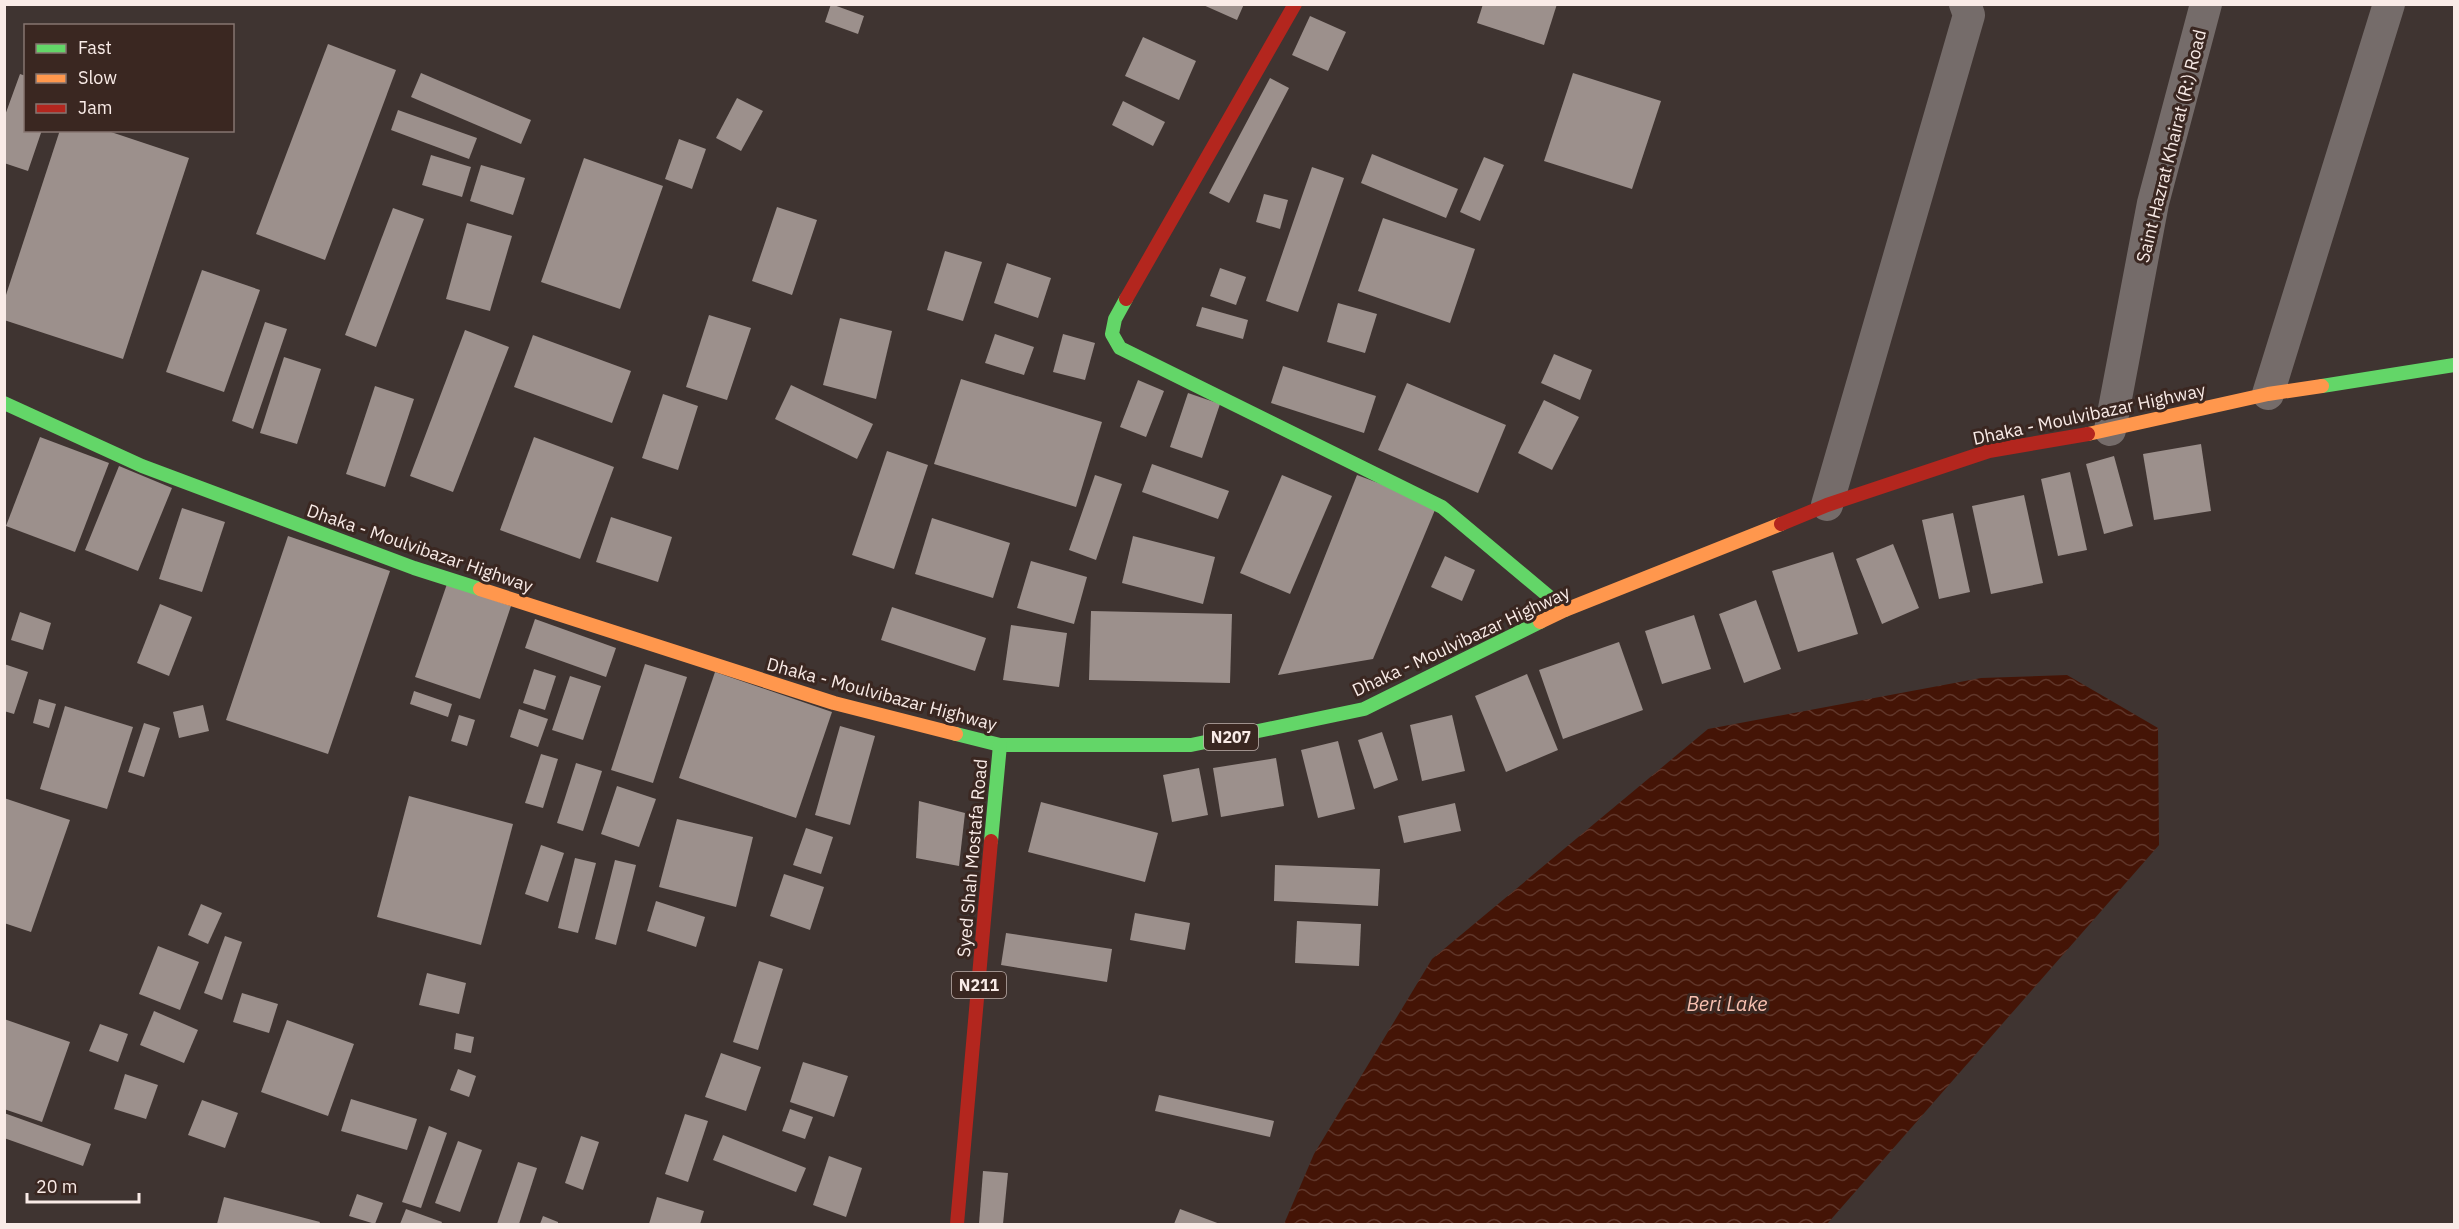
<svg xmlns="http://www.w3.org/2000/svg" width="2459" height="1229" font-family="'IBM Plex Sans',sans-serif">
<defs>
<pattern id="water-waves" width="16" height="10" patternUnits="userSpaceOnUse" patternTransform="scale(1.5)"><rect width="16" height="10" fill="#441406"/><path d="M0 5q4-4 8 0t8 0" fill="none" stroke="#60362a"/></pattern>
</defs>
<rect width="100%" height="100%" fill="#3f3431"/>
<polygon fill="url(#water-waves)" points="2067,675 2158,728 2159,845 1827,1224 1284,1224 1314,1154 1432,959 1708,729 1981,678"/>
<g fill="#9c908c">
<polygon points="831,4 864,16 858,34 825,22"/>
<polygon points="1201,4 1244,4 1237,20"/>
<polygon points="1483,4 1557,4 1544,45 1477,23"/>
<polygon points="1310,16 1346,32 1328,71 1292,55"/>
<polygon points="1143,37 1196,61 1179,100 1125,76"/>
<polygon points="328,44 396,70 325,260 256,234"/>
<polygon points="421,73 531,120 521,144 411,97"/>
<polygon points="1573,73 1661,101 1632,189 1544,161"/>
<polygon points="20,74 26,76 26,130 42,130 28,171 4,163 4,118"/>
<polygon points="1270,78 1289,88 1229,203 1209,193"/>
<polygon points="737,98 763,111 741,151 716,138"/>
<polygon points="1123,101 1165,122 1153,146 1112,125"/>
<polygon points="398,110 477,138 469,159 391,130"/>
<polygon points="60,130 105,130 189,158 123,359 4,320 4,301"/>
<polygon points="679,139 706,149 692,189 665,179"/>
<polygon points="1372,154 1458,189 1446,218 1361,183"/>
<polygon points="431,155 471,167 462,197 422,185"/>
<polygon points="1484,157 1504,165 1480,221 1460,212"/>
<polygon points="584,158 663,186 620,309 541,282"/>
<polygon points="481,165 525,178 513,215 470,201"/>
<polygon points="1312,167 1344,178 1298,312 1266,301"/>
<polygon points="1264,194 1288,200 1280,229 1256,222"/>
<polygon points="777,207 817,220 792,295 752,281"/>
<polygon points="393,208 424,219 376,347 345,335"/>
<polygon points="1383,218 1475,249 1450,323 1358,291"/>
<polygon points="467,223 512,236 490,311 446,299"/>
<polygon points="945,251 982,262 963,321 927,310"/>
<polygon points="1007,263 1051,278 1038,318 994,303"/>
<polygon points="1220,268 1246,277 1236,305 1210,296"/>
<polygon points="202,270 260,290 224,392 166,372"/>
<polygon points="1338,303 1377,314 1365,353 1327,342"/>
<polygon points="1202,307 1248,320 1243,339 1196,326"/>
<polygon points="709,315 751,328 727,400 686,387"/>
<polygon points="840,318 892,331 876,399 823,385"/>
<polygon points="265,322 287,329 253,429 232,421"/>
<polygon points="465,330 509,347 453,492 410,476"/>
<polygon points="995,334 1034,347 1024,375 985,363"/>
<polygon points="1063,334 1095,343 1085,380 1053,372"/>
<polygon points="533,335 631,371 612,423 514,387"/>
<polygon points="1554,354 1592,370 1580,400 1541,383"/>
<polygon points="284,357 321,369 297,444 260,433"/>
<polygon points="1283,366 1376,396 1364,433 1271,403"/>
<polygon points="961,379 1102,422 1076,507 934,464"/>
<polygon points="1138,380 1164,391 1146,437 1120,427"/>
<polygon points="1407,383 1506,425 1478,493 1378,450"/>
<polygon points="791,385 873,424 857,459 775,419"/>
<polygon points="375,386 414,399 385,487 346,474"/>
<polygon points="1188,393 1220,404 1202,458 1170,447"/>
<polygon points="663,394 698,406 678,470 642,458"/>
<polygon points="1544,400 1579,417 1552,470 1518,453"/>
<polygon points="40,437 109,463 75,552 6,526"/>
<polygon points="534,437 614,467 580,559 500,530"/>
<polygon points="2201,444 2211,511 2154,520 2143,454"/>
<polygon points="887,451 928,465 894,569 852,555"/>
<polygon points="2114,456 2133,526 2104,534 2086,464"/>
<polygon points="1152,464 1229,491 1218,519 1142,492"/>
<polygon points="119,466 172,488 138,571 85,550"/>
<polygon points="2070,472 2087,550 2058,556 2041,479"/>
<polygon points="1095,475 1122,484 1096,560 1069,550"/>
<polygon points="1282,475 1332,496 1290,594 1240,573"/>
<polygon points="1357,475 1437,505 1373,659 1278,675"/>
<polygon points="2024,495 2043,583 1991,594 1972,506"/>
<polygon points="182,508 225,522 202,592 159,579"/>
<polygon points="1953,513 1970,592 1939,599 1922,520"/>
<polygon points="611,517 672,537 658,582 596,562"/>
<polygon points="932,518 1010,543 993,598 915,574"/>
<polygon points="288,536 390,571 328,754 226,720"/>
<polygon points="1133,536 1215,557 1203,604 1122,583"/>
<polygon points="1893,544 1919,608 1882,624 1856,559"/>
<polygon points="1833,552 1858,634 1798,652 1772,571"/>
<polygon points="1445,556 1475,570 1462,601 1431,587"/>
<polygon points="1031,561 1087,577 1074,624 1017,608"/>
<polygon points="447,584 511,606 480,699 415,677"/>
<polygon points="1756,600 1781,669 1744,683 1719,614"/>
<polygon points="160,604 192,617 169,676 137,663"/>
<polygon points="892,607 986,638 975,671 881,640"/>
<polygon points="1091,611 1232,614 1230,683 1089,680"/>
<polygon points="20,612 51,623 43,650 11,640"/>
<polygon points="1694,615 1711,669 1662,684 1645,631"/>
<polygon points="535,619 616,648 606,677 525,648"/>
<polygon points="1011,625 1067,633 1059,687 1003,680"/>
<polygon points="1619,642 1643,710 1563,739 1539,670"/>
<polygon points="4,664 28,672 14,714 4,711"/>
<polygon points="645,664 687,677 653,783 611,770"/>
<polygon points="534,669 556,676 545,710 523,703"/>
<polygon points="715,672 832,712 796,818 679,778"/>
<polygon points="1527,674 1558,750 1506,772 1475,696"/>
<polygon points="570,676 601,686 583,740 552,730"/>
<polygon points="414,691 452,704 448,717 410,704"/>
<polygon points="39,699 56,704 49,728 33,723"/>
<polygon points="203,705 209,731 179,738 173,712"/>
<polygon points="65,706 133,727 107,809 40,789"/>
<polygon points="519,709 548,719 538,747 510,737"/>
<polygon points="459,715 475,720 467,746 451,741"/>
<polygon points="1452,715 1465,771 1422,781 1410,725"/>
<polygon points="144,723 160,728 144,777 128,772"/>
<polygon points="840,726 875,736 850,825 815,815"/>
<polygon points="1382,732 1398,780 1374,789 1358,740"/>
<polygon points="1338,741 1355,809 1318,818 1301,750"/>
<polygon points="541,754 558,759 543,808 525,803"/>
<polygon points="1276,758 1284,806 1221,817 1213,768"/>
<polygon points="576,763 602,771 583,831 557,823"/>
<polygon points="1199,768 1208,815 1172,822 1163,775"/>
<polygon points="617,786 656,799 639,847 601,834"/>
<polygon points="409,796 513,824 481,945 377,917"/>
<polygon points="4,798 70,820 31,932 4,923"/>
<polygon points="919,801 965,813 959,866 916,858"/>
<polygon points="1041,802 1158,833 1145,882 1028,852"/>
<polygon points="1455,803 1461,831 1404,843 1398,816"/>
<polygon points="677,819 753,837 736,907 659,887"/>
<polygon points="806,828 833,837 821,874 793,865"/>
<polygon points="541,845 564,853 548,902 525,894"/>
<polygon points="575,858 596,863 578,933 558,928"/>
<polygon points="615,860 636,865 616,945 595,939"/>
<polygon points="1275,865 1380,869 1378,906 1274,901"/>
<polygon points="784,874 824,887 810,930 770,916"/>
<polygon points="656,901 705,917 696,947 647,931"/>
<polygon points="201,904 222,913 208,944 188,935"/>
<polygon points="1135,913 1190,923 1185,950 1130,940"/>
<polygon points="1297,921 1361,924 1359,966 1295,963"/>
<polygon points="1006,933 1112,949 1107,982 1001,965"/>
<polygon points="225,936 242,942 222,1000 204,993"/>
<polygon points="158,946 199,962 180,1010 139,994"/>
<polygon points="759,961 783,969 758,1050 733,1042"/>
<polygon points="427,973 466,983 459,1014 419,1005"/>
<polygon points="242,993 278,1004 269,1033 233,1022"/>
<polygon points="154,1011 198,1030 184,1063 140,1045"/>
<polygon points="4,1019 70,1042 42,1122 4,1109"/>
<polygon points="287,1020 354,1044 328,1116 261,1092"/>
<polygon points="100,1024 128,1034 118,1062 89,1051"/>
<polygon points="456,1033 474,1037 471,1053 454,1049"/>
<polygon points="721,1053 761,1067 746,1111 705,1097"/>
<polygon points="803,1062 848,1076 834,1117 790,1102"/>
<polygon points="458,1069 476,1076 469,1097 450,1090"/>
<polygon points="125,1074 158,1085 146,1119 114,1109"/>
<polygon points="1159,1095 1274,1121 1270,1137 1155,1111"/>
<polygon points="351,1099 417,1119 407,1150 341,1131"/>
<polygon points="202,1100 238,1113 225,1148 188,1135"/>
<polygon points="790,1109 813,1117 805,1139 782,1131"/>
<polygon points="4,1113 91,1144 83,1166 4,1138"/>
<polygon points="685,1114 708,1121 688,1182 665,1174"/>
<polygon points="429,1126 447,1133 421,1208 402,1202"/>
<polygon points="723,1135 806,1168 796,1192 713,1160"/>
<polygon points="581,1136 599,1142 583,1190 565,1183"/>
<polygon points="458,1141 482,1150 460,1212 435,1203"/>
<polygon points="829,1156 862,1168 846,1217 813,1205"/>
<polygon points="518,1162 537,1168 519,1224 497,1224"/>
<polygon points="983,1171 1008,1173 1003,1224 979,1224"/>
<polygon points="357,1194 383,1203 375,1224 349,1216"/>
<polygon points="224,1197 320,1222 319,1224 217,1224"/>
<polygon points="657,1197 704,1211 700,1224 649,1224"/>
<polygon points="406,1209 442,1222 441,1224 400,1224"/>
<polygon points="1180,1209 1220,1224 1174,1224"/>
<polygon points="543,1216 558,1222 558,1224 540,1224"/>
</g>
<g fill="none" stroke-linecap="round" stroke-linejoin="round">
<g stroke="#756c6a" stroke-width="32">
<polyline points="2268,394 2389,4"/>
<polyline points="2110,430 2153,203 2206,4"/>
<polyline points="1827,505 1969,15 1965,4"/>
</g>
<g stroke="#63d668" stroke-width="14">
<polyline points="1126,299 1115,319 1112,334 1120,348 1442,507 1565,610"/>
<polyline points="2322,386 2454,365"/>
<polyline points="4,403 142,466 414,568 480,589"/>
<polyline points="956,734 1000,745 1191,745 1364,709 1540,622"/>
<polyline points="991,841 1000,745"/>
</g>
<g stroke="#ff974d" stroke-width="14">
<polyline points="2088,434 2268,394 2322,386"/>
<polyline points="480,589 834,703 956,734"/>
<polyline points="1540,622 1565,610 1781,524"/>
</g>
<g stroke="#b3261e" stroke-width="14">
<polyline points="1126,299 1295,4"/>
<polyline points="1781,524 1827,505 1989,451 2088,434"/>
<polyline points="957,1224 991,841"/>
</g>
</g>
<g text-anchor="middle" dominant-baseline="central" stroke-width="6" stroke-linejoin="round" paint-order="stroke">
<g fill="#3a2721" stroke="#c0b0ac" stroke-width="1.5">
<rect x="1204" y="724" width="54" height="26" rx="4.5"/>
<rect x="952" y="972" width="54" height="26" rx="4.5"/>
</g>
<g font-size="16" font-weight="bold" fill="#f9ebe7">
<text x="1231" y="737">N207</text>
<text x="979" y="985">N211</text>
</g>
<g font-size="18" fill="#f9ebe7" stroke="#3a2721">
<text transform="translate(2171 146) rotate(-76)">Saint Hazrat Khairat (R:) Road</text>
<text transform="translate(2089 414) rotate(-12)">Dhaka - Moulvibazar Highway</text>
<text transform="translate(420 548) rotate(19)">Dhaka - Moulvibazar Highway</text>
<text transform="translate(1461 641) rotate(-25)">Dhaka - Moulvibazar Highway</text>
<text transform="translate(882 694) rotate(15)">Dhaka - Moulvibazar Highway</text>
<text transform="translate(972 858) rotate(-85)">Syed Shah Mostafa Road</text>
</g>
<g font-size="20" font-style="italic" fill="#f8c0b0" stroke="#3a2721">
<text x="1727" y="1003">Beri Lake</text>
</g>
</g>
<rect width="2459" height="1229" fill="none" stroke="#f9ebe7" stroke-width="12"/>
<rect x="24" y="24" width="210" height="108" fill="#3a2721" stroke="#867570" stroke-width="1.5"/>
<rect x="36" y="44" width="30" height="9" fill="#63d668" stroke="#867570" stroke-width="1.5"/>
<text x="78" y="54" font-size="18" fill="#f9ebe7">Fast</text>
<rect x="36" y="74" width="30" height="9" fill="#ff974d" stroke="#867570" stroke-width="1.5"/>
<text x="78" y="84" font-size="18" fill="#f9ebe7">Slow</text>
<rect x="36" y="104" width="30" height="9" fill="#b3261e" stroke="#867570" stroke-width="1.5"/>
<text x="78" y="114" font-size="18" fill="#f9ebe7">Jam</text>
<path d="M27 1193v9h112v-9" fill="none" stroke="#f9ebe7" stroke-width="3"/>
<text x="36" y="1193" font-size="18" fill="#f9ebe7" stroke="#3a2721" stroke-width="4.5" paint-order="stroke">20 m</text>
</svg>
